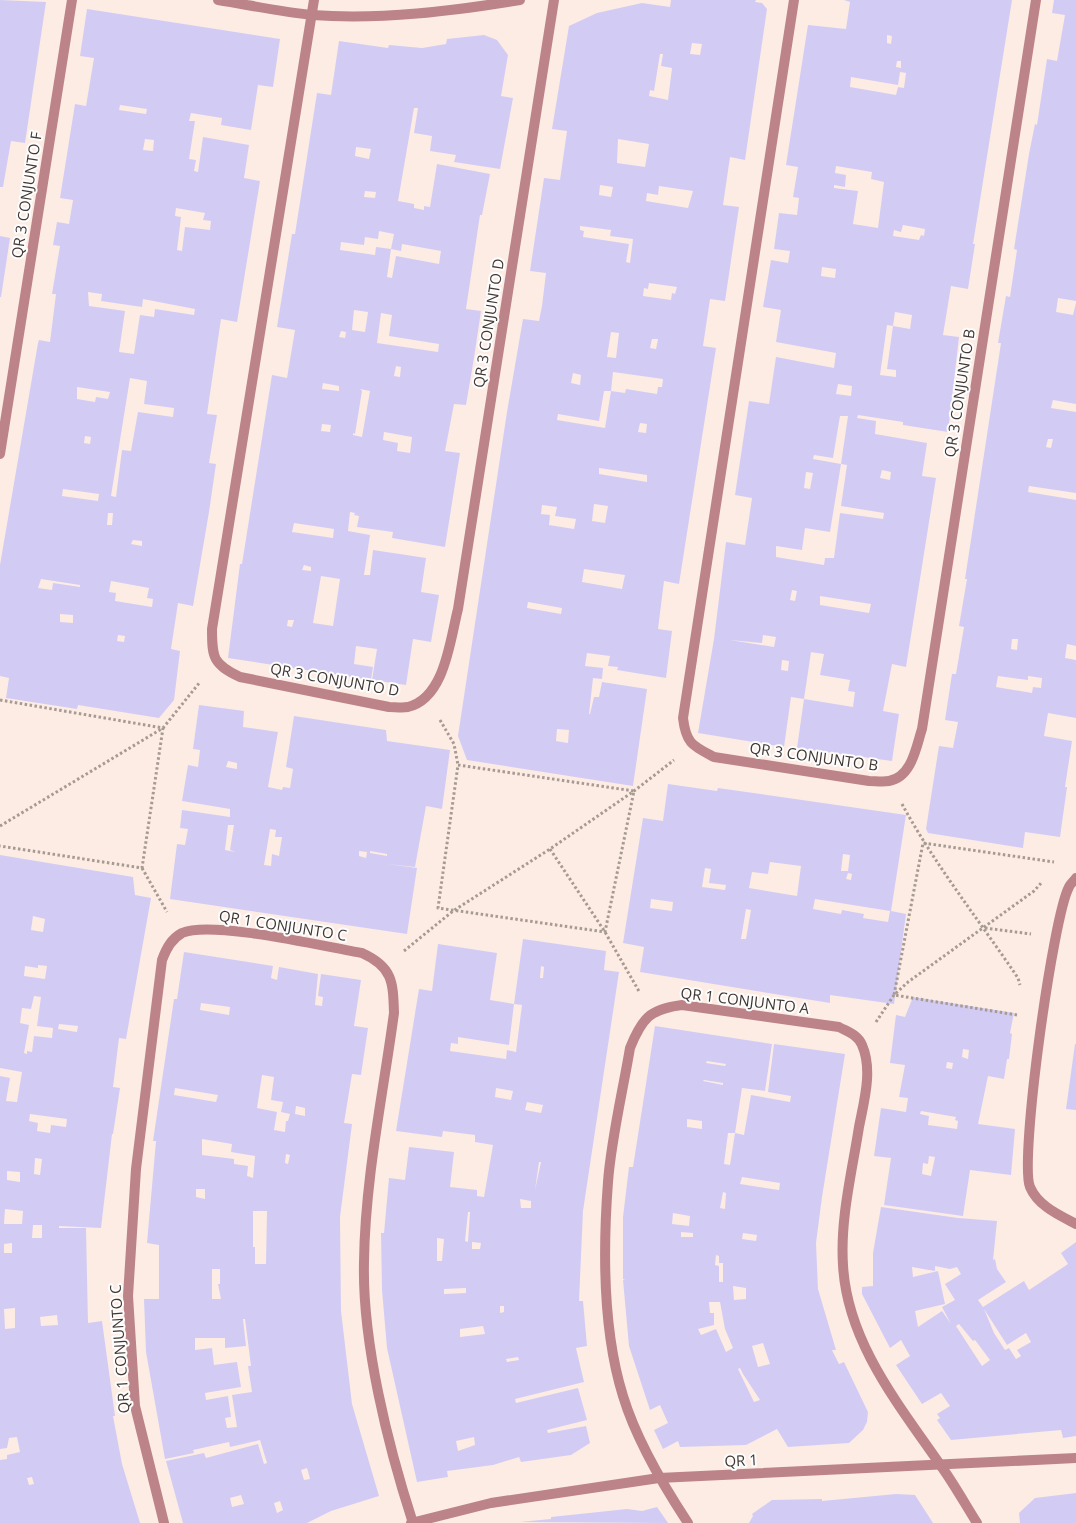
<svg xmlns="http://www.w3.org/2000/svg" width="1076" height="1523" font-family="'Open Sans',sans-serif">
<rect width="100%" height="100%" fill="#fdece4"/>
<g fill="#d2ccf5" fill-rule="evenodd">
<polygon points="0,0 46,2 25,143 11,141 3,187 0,187"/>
<path d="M671,0H756L755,2L762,3L767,9L745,160L730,157L723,205L739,207L725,301L710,299L703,346L716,348L679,584L664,581L658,629L672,631L666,678L617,670L618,667L608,666L610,656L587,653L585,666L603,668L602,679L593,678L589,714H590L594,697H599L602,682L647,689L633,786L467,760L458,736L507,412L523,319L539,321L542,306L546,273L530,271L544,178L560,180L567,131L552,129L569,26L597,13L642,3L670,7ZM692,43L702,44L700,55L690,54ZM660,54H663L661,66L672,68L668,100L649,96L650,90L654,91ZM618,139L649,144L645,167L617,163ZM600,185L613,187L611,197L599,195ZM659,186L693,191L688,208L646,201L647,193L658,195ZM580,226L611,230L610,236L633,239L630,263L626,262L629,244L583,237L584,231L580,230ZM649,283L677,287L675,294L672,293L671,300L643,296L644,288L648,289ZM611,332L619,333L616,358L607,357ZM652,339H658L656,349L650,348ZM613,372L663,379L662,387H658L657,394L626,389L625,393L611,391L605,428L557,420L558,414L599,421L604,391H611ZM573,373L581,375L580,385L571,383ZM640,423L647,424L646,433L638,432ZM599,468L647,475V482L599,474ZM594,504L608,506L605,523L592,521ZM542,505L557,507L555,516L576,519L574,529L549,525L550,515L541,514ZM584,569L625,575L622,589L582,582ZM528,602L562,608L561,614L527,608ZM557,729L569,730L568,743L556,741Z"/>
<path d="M844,0H1012L973,244H975L968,289L951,286L943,335L959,337L948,432L903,425V422L858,415L857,418L876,421L875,434L927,443L922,476L936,478L906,667L892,664L883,711L899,714L892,761L797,748L804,699L853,707L855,692L848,691L850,680L820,675L824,654L810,652H811L804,699L791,697L784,747L698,733L714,639L726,542L745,545L752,498L735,495L749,401L769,404L776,357L834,368L836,353L776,342L781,310L763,307L771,260L788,263L790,251L774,249L779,213L797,215L799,198L793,197L798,167L786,165L808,25L846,29L850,2ZM887,35L892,36L891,44L887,43ZM897,61H901V68L896,67ZM900,72L906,73L904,88L898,87L896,95L850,87L851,77L898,85ZM836,166L872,172L871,179L884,182L878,228L853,224L858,191L834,188V185L845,187L846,175L835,173ZM903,225L925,229L924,236L921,235L919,240L893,236L894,230L901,232ZM822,267L836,269L835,278L821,276ZM895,312L912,315L910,329L893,326L887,369L896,370V377L880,375L887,325L893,326ZM838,384L852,386L851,396L836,394ZM840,416H848L841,464L813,459L814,455L833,458ZM841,464L847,465L841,506L884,513L883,519L840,513L834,558H825L824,565L776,557V546L802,550L805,528L830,532ZM882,470L891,472L890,480L880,478ZM806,472L813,473L810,489L804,488ZM792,590L797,591L795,601L790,600ZM820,596L871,604L869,613L820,605ZM763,635L776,637L774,647L730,640L762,643ZM782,660L789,661L788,671L781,670Z"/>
<path d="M1054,0H1076V301L1058,298L1056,312L1073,315L1076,303V404L1053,400L1051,408L1076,412V493L1029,486L1028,492L1076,500V646L1067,644L1065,658L1076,660V718L1048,713L1044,736L1072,741L1065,787H1067L1060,837L1025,832L1023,848L928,833L926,829L939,746L953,748L958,722L945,720L952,674H956L964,627L959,626L967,579H965L1001,343H998L1006,296L1010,297L1017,250L1014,249L1029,154L1035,124L1037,125L1047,59L1057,61L1065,15L1052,13ZM1048,439H1053L1051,448L1046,447ZM1012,639H1018L1017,650L1011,649ZM998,676L1028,680V676L1042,678L1041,688L1033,687L1032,693L996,687Z"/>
<path d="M87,9L280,39L273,87L258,85L251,130L221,125L222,118L191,113L189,121H195L189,159L196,160L194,171L198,172L203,137L249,145L244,178L260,181L237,322L221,319L207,414L217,415L209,463L216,464L209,512L193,606L178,603L171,649L180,651L174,700L159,718L78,705L77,709L6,698L9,678L0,676V565L38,343L39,340L50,342L56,294H52L60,246L53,245L57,222L69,224L73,200L60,198L75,104L86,106L94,58L80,56ZM120,105L147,109L146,114L119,110ZM145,139L154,140L153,151L143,150ZM176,208L205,213L203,220L211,221L210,230L185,227L182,251L177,250L181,217L175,216ZM88,292L102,294L101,301L142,307L143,299L195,309L194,315L155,309L154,317L140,315L134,354L119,352L125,311L89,306ZM130,378L147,381L144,404L174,408L173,417L138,412L131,451L122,450L116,497L111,496ZM77,387L110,392L108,399L96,397L95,402L77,399ZM85,436L91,437L90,444L84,443ZM63,489L99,494L98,501L62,496ZM108,513H113L112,525H107ZM133,540L142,541V546L131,544ZM41,579L80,585V587L53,583L52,590L38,588ZM111,581L149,588L147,598L153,599L152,607L115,601L116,593L109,592ZM60,614L73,615V623L60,622ZM118,635L125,636L124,642L117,641Z"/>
<path d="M484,35L497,40L508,55L501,96L513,98L500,169L454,162L456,155L430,151L432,136L414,133L418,108H414L398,201L414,204V208L424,210V206L430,207L437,164L490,174L482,215H480L466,309L481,311L474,358L466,405L454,404L445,451L460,453L445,547L392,538L393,532L357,527L359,516L354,515L355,513L350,512L348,531L370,535L364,575H370L373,550L426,558L421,592L439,595L431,642L413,639L406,685L372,680L377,649L356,646L354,664L373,667L371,680L228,658L240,564H242L272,375L287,378L295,330L277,327L292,234H295L317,93L331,95L339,41L388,48L389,45L422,48L446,44L447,39ZM356,147L371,149L369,159L355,156ZM365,191L376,192L375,198L364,197ZM379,231L394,234L391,249L401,251L402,244L441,251L439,264L396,256L392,278L387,277L391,249L376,247L375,255L340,250L341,242L364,245L365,237L378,239ZM354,310L368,312L365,332L352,330ZM381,313L392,315L389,336L439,344L438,352L377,343ZM341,331L346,332L345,338L339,337ZM396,366L401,367L400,377L394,376ZM323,383L339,386V391L322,389ZM360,389L370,391L362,437L353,435V433L355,434L362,391ZM322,424L331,425L330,432L321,431ZM384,432L412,437L410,453L397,451L398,443L383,440ZM294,523L334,529L333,538L292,532ZM304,565L311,567V571L302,570ZM321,576L340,579L333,626L313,623ZM288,620H294L292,627L287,626Z"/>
<polygon points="0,236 10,238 1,297 0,297"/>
<path d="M199,705L244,711L243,727L278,732L268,787L282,790L283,787L290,788L293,769L286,767L294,716L386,730L387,741L450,750L442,809L426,806L415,867L387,864L417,868L407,934L170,899L177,844L185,845L188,829L180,828L182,810L230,817V809L182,801L188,765L198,767L200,750L193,749ZM228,761L237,763V769L226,767ZM228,825H234L230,850L235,852L225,850ZM270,829L276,830L275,837H282L279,856L272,854L271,866L264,865ZM359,851L367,852L366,858L359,856ZM370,851L387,854V856L370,853Z"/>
<path d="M668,784L717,791L718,788L906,815L891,911L906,914L894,1004L830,995V1003L640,972L644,947L623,943L643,818L663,821ZM843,854L850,855L848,871H841ZM770,862L801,866L797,896L749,888L752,872L768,874ZM705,868L711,869L709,883L726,885L725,890L702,887ZM848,873L852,874L851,880L846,879ZM651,899L673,902L672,911L650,908ZM815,899L890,911L888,922L863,918L864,914L842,910L841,914L813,909ZM746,909L751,910L746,939H741Z"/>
<path d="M0,855L133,877L135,895L151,898L126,1039L119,1038L113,1087L120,1088L113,1134H112L101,1228L59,1226V1228H86L88,1323L102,1321L115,1416H113L122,1464L140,1523H0V1460L7,1459V1455L20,1452L17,1437L9,1438L7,1448L0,1449V1076L10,1078L6,1101L17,1102L22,1072L0,1068ZM33,916L45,919L43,932L31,930ZM38,965L47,966L45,979L24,976L25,966L38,968ZM34,996L41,997L37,1026L53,1028L52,1038L34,1036L32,1052L27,1051V1054L24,1053L29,1025L20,1023L22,1008L31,1009ZM59,1024L78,1026L77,1032L58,1029ZM30,1114L67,1119L66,1127L51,1125L50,1133L37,1131L38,1123L29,1121ZM35,1158L42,1159L40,1175L34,1174ZM7,1171L20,1172V1182L7,1180ZM5,1209L23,1211L22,1224H4ZM33,1225H42V1238H32ZM12,1243V1253H4V1244ZM15,1308V1328L5,1329L4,1309ZM57,1315L58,1325L41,1326L40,1317ZM32,1477L34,1484L29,1485L27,1478Z"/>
<path d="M523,939L606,951L604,970L619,972L583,1211L579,1301H583L587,1346L576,1348L584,1382L515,1399L516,1403L578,1388L587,1420L547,1430L548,1433L586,1426L590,1443L571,1455L521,1462L519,1457L493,1465L447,1471L448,1477L417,1482L387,1348L382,1290L381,1233H384L389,1178L405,1180L409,1147L454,1152L450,1187L477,1190V1196L484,1197L493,1145L475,1142V1135L443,1131L442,1137L396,1131L419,989L432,991L438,944L497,953L490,1000L514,1004L509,1045L458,1037V1044L451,1043L450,1051L506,1059L507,1050L516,1052L522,1005L514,1004ZM541,966L544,967L543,978H540ZM496,1088L513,1091L511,1100L495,1097ZM527,1102L543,1105L541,1113L525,1110ZM539,1162H541L535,1190ZM520,1199L531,1201V1208H521ZM468,1212H470L468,1242L465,1241ZM437,1238L444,1239L442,1261H437ZM472,1242L481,1243L480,1249H472ZM466,1288V1293L444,1294V1289ZM500,1306H504V1312L500,1313ZM483,1326L485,1334L460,1337V1329ZM518,1357L519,1360L507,1362L506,1359ZM474,1437L475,1445L458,1451L456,1441Z"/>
<path d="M184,952L273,966L271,978L277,980L279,967L318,974L315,1005L322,1006L323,997L318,996L321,974L361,980L354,1026L368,1028L361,1075L352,1074L344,1123L352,1124L340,1217L341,1311L352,1404L379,1496L331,1511L307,1523H183L166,1461L204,1453L206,1458L258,1444L264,1464L267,1463L260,1440L230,1447L229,1442L193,1450L194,1453L165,1459L146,1352L144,1299H159V1245L147,1243L156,1141H153L174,999H177ZM201,1003L230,1007L229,1015L200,1010ZM262,1075L274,1077L271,1100L283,1102L281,1112L290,1114L288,1121H286L285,1132L274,1130L277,1112L257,1108ZM175,1088L218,1095L216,1102L174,1095ZM296,1106L305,1108V1116L295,1114ZM202,1139L232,1144L231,1152L255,1156L253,1178L247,1176L248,1166L234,1164V1159L202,1155ZM286,1154L290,1155L288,1164L285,1163ZM196,1189H205V1199L196,1197ZM253,1211H267L266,1264H255V1247H253ZM212,1269H220V1284H218L221,1299H212ZM243,1319H245L251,1366H248L252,1392L232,1395L237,1427L227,1428L225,1418L231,1417L228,1396L206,1400L205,1393L241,1387L237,1362L214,1365L212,1348L195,1350V1338H225V1348L246,1346ZM307,1468L310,1479L304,1480L301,1470ZM241,1495L244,1504L232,1507L230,1498ZM280,1501L283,1510L277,1513L274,1503Z"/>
<path d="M913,997L1014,1013L1010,1033L1012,1034L1009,1059H1007L1004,1079L988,1076L978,1124L1015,1129L1011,1175L970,1170L963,1216L884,1205L891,1158L874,1156L881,1108L906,1112L908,1098L899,1097L905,1065L890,1063L896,1015L905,1017ZM963,1049L969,1050L968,1059L962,1057ZM947,1062L953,1063L952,1069L946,1068ZM921,1111L956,1117L955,1120L958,1121L957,1129L928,1125L929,1116L920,1114ZM929,1156L935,1157L931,1176L922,1174L923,1163L928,1164Z"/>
<path d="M655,1026L772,1044L765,1091L742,1088L735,1133H728L724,1164L730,1165L735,1133L744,1135L751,1095L790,1102L791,1096L768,1092L774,1044L845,1054L822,1197L816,1243L818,1289L836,1350H832L839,1364L844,1362L868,1412L867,1422L863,1430L849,1443L788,1447L777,1429L746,1445L680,1447L678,1441L663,1449L654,1430L668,1423L660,1405L650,1410L629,1346L623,1280L625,1279H623V1217L629,1167H633ZM707,1061L726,1064L725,1066L706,1063ZM704,1080L723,1083V1085L703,1081ZM687,1119L702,1121V1129L687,1127ZM742,1177L780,1183L779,1190L740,1184ZM723,1192L726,1193L725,1209L720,1208ZM673,1213L690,1216L689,1226L672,1224ZM681,1232L693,1233V1237H681ZM743,1233L757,1235L756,1241L742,1239ZM716,1255L719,1256V1263H723V1282H719V1266L715,1265ZM733,1286L746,1288V1299L734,1300ZM709,1302H720L725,1329L733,1348L726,1352L716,1329L701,1335L698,1329L714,1325V1313H710ZM763,1343L770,1364L758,1367L752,1346ZM740,1368L743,1374L760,1400L754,1402L738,1369Z"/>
<polygon points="1075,1044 1076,1044 1076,1110 1066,1109"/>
<path d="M881,1207L958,1218L997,1221L993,1260L995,1259L997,1269L1006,1282L978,1300L983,1307L1024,1281L1029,1290L1068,1264L1061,1253L1076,1242V1436L1063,1438L1061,1430L951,1440L937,1420L940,1418L937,1414L950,1406L941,1393L922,1404L896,1365L910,1356L901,1340L890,1348L862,1294V1287L873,1286V1253ZM935,1266L950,1269L957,1267L961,1274L945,1284L955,1300L942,1307L951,1324L942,1311L918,1327L915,1311L945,1304L938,1271L913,1277L912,1267L935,1271ZM984,1309L1007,1345L1026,1333L1031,1342L1017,1350L1021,1356L1016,1359L1009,1348L1005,1350L994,1333ZM959,1324L973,1341L975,1340L990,1360L982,1366L956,1326Z"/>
<polygon points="1076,1493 1076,1523 1020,1523 1019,1513 1035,1498"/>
<polygon points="896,1494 915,1495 933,1523 749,1523 753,1516 752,1514 772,1500 822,1499 822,1501"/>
<polygon points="657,1507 668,1523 520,1522 551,1519 551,1517 627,1509 642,1511"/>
</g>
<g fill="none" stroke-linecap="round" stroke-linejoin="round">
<g stroke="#a79a93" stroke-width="3" stroke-dasharray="2.5 2.5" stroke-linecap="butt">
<polyline points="0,700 163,728 142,868 0,846"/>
<polyline points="440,720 454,744 458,765"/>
<polygon points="458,765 634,791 605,932 438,908"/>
<path d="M902,804C935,865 979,920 1018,978L1020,985"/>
<polyline points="0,826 163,728 200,682"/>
<polyline points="550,849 605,932 640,993"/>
<polyline points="142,868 167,912"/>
<polyline points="985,928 1031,934"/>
<polyline points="404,951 453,911 550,849 634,791 674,760"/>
<polyline points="1017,1015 894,995 923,843 1054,862"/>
<polyline points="876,1022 894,995 908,982 1034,891 1042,882"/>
</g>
<path stroke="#bc8489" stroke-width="10" d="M1076,878C1074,881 1070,884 1069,887C1053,916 1019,1161 1030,1187C1038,1206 1059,1215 1076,1224"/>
<g stroke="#bc8489" stroke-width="10">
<path d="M314,0L212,629C212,658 213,664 240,677L389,707C395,707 402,708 408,707C445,698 450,640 458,609L554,0"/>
<path d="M794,0L683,718C686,744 693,746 714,757L869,781C875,781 883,782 889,781C912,777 916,747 922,729L1036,0"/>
<polyline points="0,454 72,0"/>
<path d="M164,1523L135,1406L128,1296L136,1169L162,960C166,949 171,939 182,933C212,920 325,947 362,953C393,967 393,982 394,1013C383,1095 365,1179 364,1262C362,1342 388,1446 413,1523"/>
<path d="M688,1523C663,1485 636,1439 623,1396C603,1332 603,1248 608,1182C611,1140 623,1090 630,1048C642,1018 650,1009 682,1005L839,1027C848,1032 858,1035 862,1045C873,1070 864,1101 859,1127C852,1172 840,1219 843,1265C847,1342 899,1405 941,1466C954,1484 965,1504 977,1523"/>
</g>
<g stroke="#bc8489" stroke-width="10">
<path d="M218,0C249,5 281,12 312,15C382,20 452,11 520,0"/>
<polyline points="411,1523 491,1503 659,1478 1076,1458"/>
</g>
</g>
<g text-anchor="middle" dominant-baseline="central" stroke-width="4" stroke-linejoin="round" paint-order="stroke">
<g font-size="15" fill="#403733" stroke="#fdfdfd">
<text transform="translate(26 195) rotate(-81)">QR 3 CONJUNTO F</text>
<text transform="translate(488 323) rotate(-81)">QR 3 CONJUNTO D</text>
<text transform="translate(959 393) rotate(-81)">QR 3 CONJUNTO B</text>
<text transform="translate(335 679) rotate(10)">QR 3 CONJUNTO D</text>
<text transform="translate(814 756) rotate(8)">QR 3 CONJUNTO B</text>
<text transform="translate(283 925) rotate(9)">QR 1 CONJUNTO C</text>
<text transform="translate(745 1000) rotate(7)">QR 1 CONJUNTO A</text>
<text transform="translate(119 1349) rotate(-94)">QR 1 CONJUNTO C</text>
<text transform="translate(741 1460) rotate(-3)">QR 1</text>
</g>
</g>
</svg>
